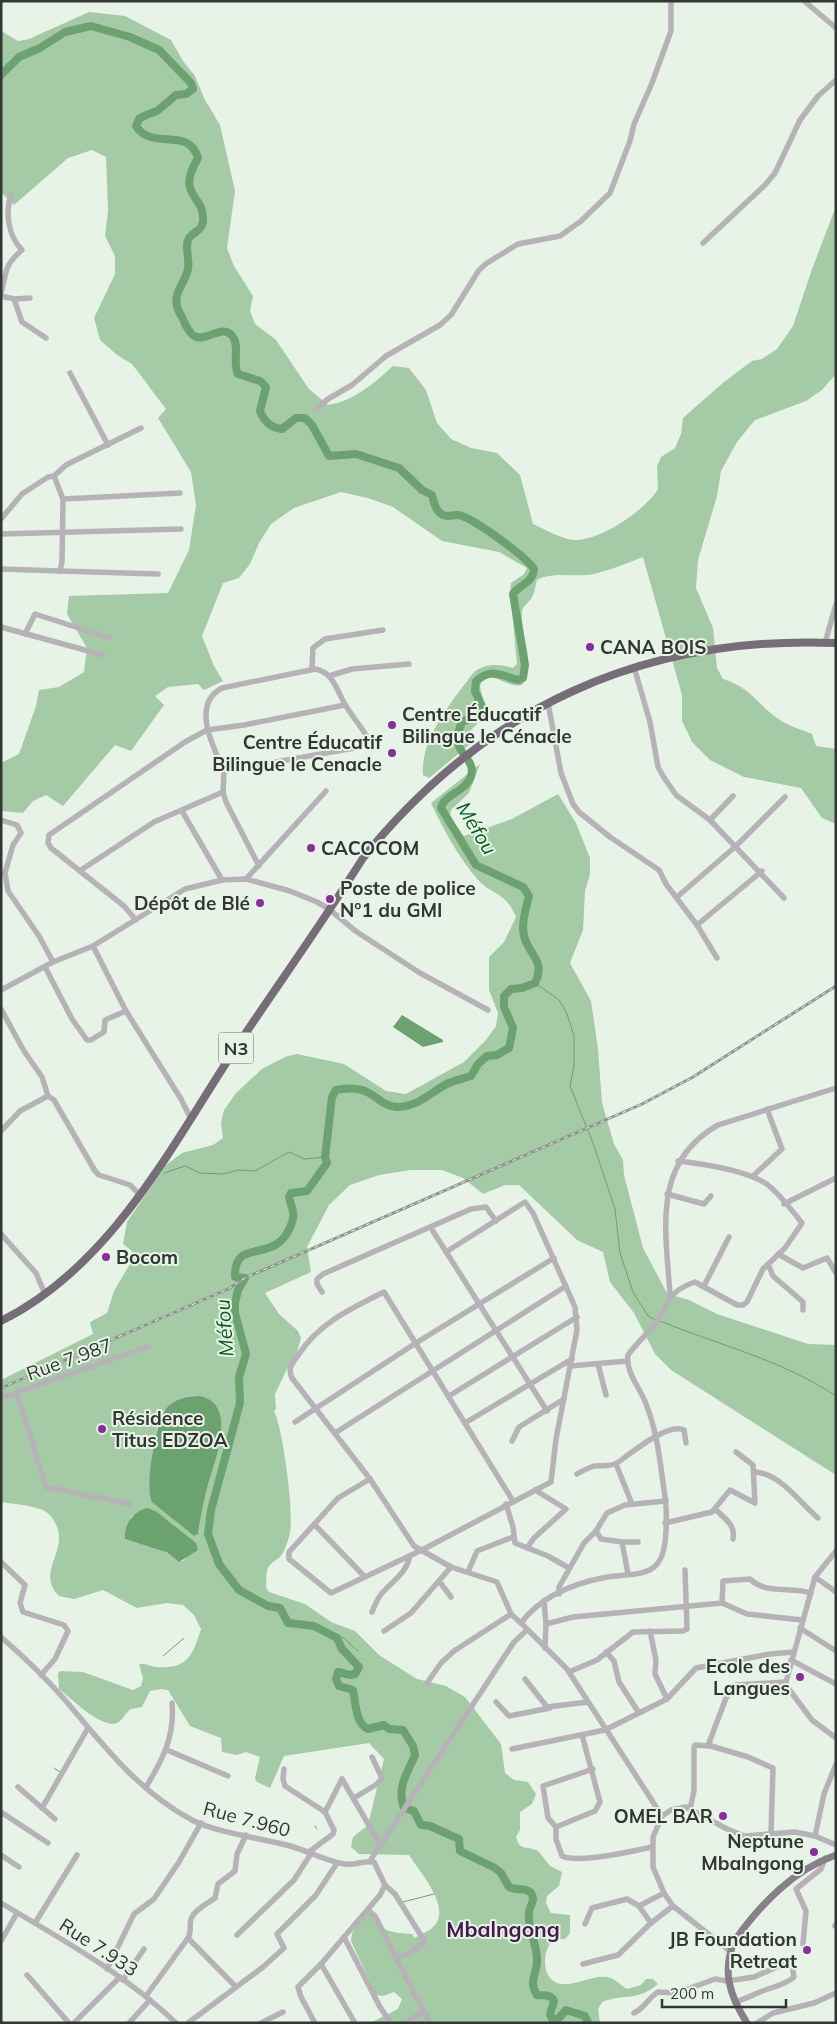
<svg xmlns="http://www.w3.org/2000/svg" width="837" height="2024" font-family="Mulish,sans-serif">
<rect width="100%" height="100%" fill="#e7f3e7"/>
<g fill="#a5caa6" fill-rule="evenodd">
<path d="M89,12L125,16L171,40L183,61L195,76L205,100L220,125L235,191L227,248L234,266L253,296L250,311L255,324L276,340L309,389L328,405C354,401 373,384 393,366L409,368L426,390L437,423L451,439L471,448L497,453L520,475L533,524C544,529 556,536 568,539C594,546 645,511 658,489L657,466L661,457L675,448L681,434L683,418L724,382L752,361L762,359L777,349L793,326L811,272L836,206V374L822,390L806,401L755,420L737,442L721,471L717,496L698,560L696,588L713,628L717,668L723,679C753,688 758,707 783,722C792,727 803,730 812,734L816,746L836,749V824L822,818L801,788L744,777L710,760L692,742L682,721V695L643,557C627,563 611,570 594,574C575,578 554,571 537,580C535,587 535,593 531,599C528,603 523,606 522,611C520,635 537,664 522,685C506,688 495,672 482,679L480,687L487,714L468,733L469,745L429,778L423,775C420,738 453,700 474,672C486,663 499,664 513,668L517,664L510,591L511,583L524,574L527,568L499,552L442,541L393,507L368,498L341,492L294,508L271,524L259,543L250,564L239,578L223,583L202,636L214,666L223,681L204,690L198,684L168,687L155,696L164,705L131,751L115,745L63,806L46,795L33,801L23,813L1,811V763L19,754L36,706L39,690L59,687L84,672L87,648L67,614L69,596L168,593L189,550L196,505L191,472L158,418L166,409L132,364L117,355L100,340L94,318L115,274V256L105,236L108,211L106,157L92,150L68,158L14,205L1,192V31L18,41L29,39Z"/>
<path d="M480,764L469,793L451,810L450,817L464,836L512,819L558,794L576,823L590,858V874L585,891L583,930L570,963L591,1001L598,1049L602,1103L614,1144L623,1160L624,1175L643,1248L669,1297L675,1296L689,1300L717,1314L808,1344L836,1345V1475L671,1370L655,1354L634,1313L610,1282L603,1252L577,1240L519,1185H505L483,1194L463,1178L442,1170H411L379,1175L350,1185L329,1205L307,1247L311,1272L265,1293L279,1314L298,1331L301,1338L297,1352L288,1367L275,1394L276,1409L274,1411C283,1429 294,1513 290,1533C288,1541 285,1552 279,1558C274,1561 271,1563 268,1568C265,1574 267,1581 266,1588L269,1592L305,1604L331,1622L355,1631L379,1655L417,1679L446,1686L465,1697L501,1744L505,1773L514,1780L528,1782L536,1794L532,1804L520,1812V1830L516,1837C520,1852 527,1845 538,1851L550,1866L562,1872L559,1886L547,1896L546,1903L551,1913L570,1915V1933L565,1939H554C542,1949 541,1977 557,1983C573,1988 590,1975 607,1977C615,1978 620,1985 627,1989L641,1985L646,1979H653L658,1984C637,2002 624,1993 602,2002L598,2009L600,2023H370L398,2009L402,1999L394,1992L383,1996L376,1995L351,1941C351,1930 361,1919 368,1910C382,1932 387,1932 412,1934L415,1938C421,1934 428,1932 432,1928C454,1909 420,1873 409,1855L359,1854L351,1847L353,1837L368,1825L384,1759L369,1743L284,1756L270,1788L257,1782L255,1778L260,1757L246,1752L237,1755L222,1752L221,1738L190,1726L168,1690L161,1689L150,1691L142,1707L131,1709C126,1712 122,1721 117,1723C101,1729 71,1698 59,1689L58,1674L60,1671L83,1672L133,1690L141,1686L143,1678L139,1664C145,1663 149,1666 155,1667C188,1669 192,1657 201,1629L194,1615L183,1605L167,1603L137,1608L103,1590L74,1599L59,1596C34,1572 72,1549 54,1521C51,1515 46,1511 40,1509C28,1505 14,1504 1,1502V1380L93,1334L90,1322L107,1313L114,1291L133,1259L132,1251L123,1244L127,1222L166,1165L182,1153L213,1145L223,1138L221,1123L224,1110L236,1093L262,1069L285,1057L297,1054L344,1064L386,1091L406,1094L464,1062L486,1040L496,1026L498,1013L489,990V957L504,942L516,917C505,891 493,896 478,880C459,858 443,829 431,803ZM200,1396C240,1404 213,1464 207,1487C203,1502 200,1517 198,1533L194,1536L150,1498C149,1473 153,1434 163,1411L188,1397ZM140,1512L167,1520L196,1544L183,1561H178L162,1550L125,1539L131,1517Z"/>
</g>
<g fill="#6ca170">
<polygon points="402,1015 443,1040 443,1042 423,1047 393,1027"/>
<path d="M200,1396C240,1404 213,1465 207,1488C203,1504 200,1519 198,1534L194,1536L152,1502C144,1489 156,1422 165,1410C173,1399 187,1396 200,1396Z"/>
<path d="M148,1508L157,1512L196,1543L198,1550L179,1562L166,1552L125,1539C124,1524 133,1511 148,1508Z"/>
</g>
<g fill="none" stroke-linecap="round" stroke-linejoin="round">
<g stroke="#6ca170" stroke-width="1">
<polyline points="535,983 559,1000 567,1014 574,1036 574,1066 570,1086 593,1143 615,1209 620,1253 633,1292 648,1316 656,1320"/>
<polyline points="164,1173 185,1166 200,1173 224,1174 238,1170 255,1171 289,1152 304,1159 325,1157"/>
<path d="M660,1321C719,1345 782,1360 836,1396"/>
<polyline points="340,1637 344,1638 358,1651"/>
<polyline points="163,1656 184,1638"/>
<polyline points="54,1768 60,1772"/>
<polyline points="315,1826 317,1829"/>
<polyline points="403,1902 434,1894"/>
</g>
<path stroke="#6ca170" stroke-width="8" d="M1,75L19,57L40,48L65,32L91,26L130,37L159,50L191,83L193,89L186,94L176,95L157,111L146,115L139,119L136,126C153,152 188,125 198,158C175,197 205,194 203,221C202,231 194,231 189,238C184,246 190,259 188,268C187,278 179,286 177,296C175,303 178,311 182,317C185,324 188,332 194,336C207,343 223,322 233,337C240,347 232,363 238,374L260,381L266,387L260,411C264,421 271,428 282,429L296,418H305L312,425L329,456L356,454L399,468L422,490L432,495C434,502 435,511 443,515C449,518 455,513 462,516C478,522 524,555 534,569C533,583 520,584 513,594L525,665L523,678L519,680C500,676 493,667 476,681L475,691L484,711L483,713L462,722C447,755 477,755 471,776C466,792 444,794 441,808L476,865L523,887L529,896C526,908 521,923 524,936C529,956 546,960 535,983L522,988L511,989L504,996V1007L513,1028L509,1048L497,1055L487,1056L478,1064L471,1076C464,1078 456,1080 449,1083C431,1091 419,1107 397,1107C375,1106 374,1082 336,1090L332,1097L325,1157L327,1163L307,1191L291,1193L289,1197C290,1204 295,1211 293,1219C279,1270 234,1233 235,1277L245,1278L238,1290L235,1303V1313L246,1354L239,1377L240,1403L211,1510L208,1534L219,1564L239,1590L268,1606L280,1608L288,1623L314,1626L337,1638L342,1649L359,1667L355,1674L350,1675L338,1672L336,1679L339,1686L353,1690C356,1703 355,1723 368,1729L384,1725L389,1729L403,1730L413,1746L415,1755C408,1772 396,1788 404,1808L414,1811L421,1825L430,1826L459,1839L460,1851L495,1868L501,1873L509,1887C516,1891 526,1887 531,1893C536,1900 530,1905 529,1912C527,1929 538,1946 537,1961C537,1974 528,1982 537,1995C544,1996 550,1993 554,2001L550,2014L552,2019H558L566,2010L585,2016L588,2023"/>
<g stroke="#b7b2b8" stroke-width="5.5">
<polyline points="804,1 836,28"/>
<polyline points="703,243 765,185 775,173 800,120 818,96 836,80"/>
<path d="M1,293C7,273 3,266 22,250C8,236 5,212 11,195"/>
<polyline points="1,296 14,299 30,298"/>
<polyline points="14,299 22,322 46,338"/>
<polyline points="70,373 108,445"/>
<polyline points="317,408 328,399 352,385 386,356 440,325 451,315 479,270 487,263 518,244 560,236 581,221 610,193 630,141 634,124 652,83 671,31 671,1"/>
<polyline points="63,499 180,493"/>
<polyline points="1,519 22,494 48,477 54,476 66,465 141,428"/>
<polyline points="1,534 181,529"/>
<polyline points="1,569 60,571 62,561 63,499 54,476"/>
<polyline points="60,571 158,574"/>
<polyline points="1,627 103,655"/>
<polyline points="25,634 35,614 110,638"/>
<polyline points="825,643 836,604"/>
<polyline points="634,667 650,722 658,767 663,776 676,795 710,820 784,898"/>
<polyline points="312,669 313,648 325,639 383,630"/>
<path d="M315,669C334,672 337,692 346,706C353,717 361,727 368,738L367,743L360,747L224,771C214,748 190,705 222,688Z"/>
<polyline points="329,676 352,669 409,664"/>
<polyline points="548,703 561,773 573,804 579,812 610,837 659,870 666,884 697,925 717,958"/>
<polyline points="223,792 226,802 259,866"/>
<polyline points="182,811 222,880"/>
<polyline points="1,820 17,825 21,833 13,845 5,873 8,891 39,936 53,962"/>
<polyline points="710,820 733,796"/>
<polyline points="81,870 154,822 223,792 224,771"/>
<polyline points="246,879 326,791"/>
<polyline points="677,897 736,846 785,797"/>
<polyline points="136,920 124,906 51,848 48,843 49,835 185,742 207,730 244,725 345,705"/>
<polyline points="697,925 762,871"/>
<polyline points="93,946 126,1011 181,1099 190,1117"/>
<polyline points="45,967 72,1019 87,1040 91,1040 104,1032 105,1020 126,1011"/>
<polyline points="1,990 53,962 93,946 185,889 222,880 246,879 290,891 317,902 329,909 357,932 420,973 488,1010"/>
<polyline points="1,1009 24,1051 42,1077 48,1096 54,1100 95,1171 99,1175 130,1185 140,1195"/>
<polyline points="1,1131 20,1111 48,1096"/>
<polyline points="753,1176 782,1149 767,1109"/>
<polyline points="667,1194 704,1204 711,1196"/>
<polyline points="784,1204 836,1178"/>
<polyline points="431,1228 547,1411"/>
<polyline points="1,1234 36,1273 45,1294"/>
<polyline points="778,1254 803,1268 827,1258 836,1273"/>
<polyline points="768,1264 773,1276 803,1302 803,1310"/>
<polyline points="704,1286 729,1237"/>
<polyline points="322,1292 317,1284 317,1279 323,1274 471,1209 486,1207 496,1221"/>
<path d="M670,1295C666,1230 651,1163 718,1125L836,1088"/>
<polyline points="598,1364 606,1395"/>
<polyline points="570,1366 627,1361"/>
<polyline points="17,1394 46,1487 130,1504"/>
<polyline points="449,1396 577,1317"/>
<polyline points="1,1398 147,1347"/>
<polyline points="295,1422 416,1343 554,1258"/>
<polyline points="465,1423 572,1359"/>
<polyline points="335,1433 566,1286"/>
<polyline points="512,1441 519,1427 564,1399"/>
<polyline points="616,1464 632,1504"/>
<path d="M755,1472C781,1474 799,1502 818,1518"/>
<path d="M577,1474C582,1471 588,1468 594,1466C601,1465 611,1467 617,1463C630,1454 668,1422 684,1430L686,1443"/>
<polyline points="370,1479 338,1498 289,1552 289,1559 331,1593 422,1550 551,1482 556,1439 577,1330 575,1307 533,1213 525,1202 446,1252"/>
<path d="M513,1501L384,1292C352,1308 319,1323 299,1354C293,1362 287,1368 292,1378L370,1479L414,1546L451,1567L497,1582L511,1614L521,1623"/>
<polyline points="506,1504 513,1527 515,1543 548,1556 569,1568"/>
<path d="M715,1509C725,1519 736,1525 733,1539"/>
<polyline points="665,1523 712,1512 730,1490 755,1503 753,1465 736,1452"/>
<polyline points="315,1525 365,1577"/>
<polyline points="596,1531 601,1539 622,1542 638,1542"/>
<polyline points="622,1542 628,1574"/>
<polyline points="527,1548 534,1538 566,1509 535,1490"/>
<polyline points="836,1551 815,1577 786,1682 788,1688 812,1720 836,1738"/>
<polyline points="1,1562 25,1585 20,1603 23,1612 64,1625 68,1631 55,1659 41,1675"/>
<polyline points="468,1572 477,1551 513,1537"/>
<polyline points="815,1577 836,1592"/>
<polyline points="439,1581 451,1597"/>
<polyline points="559,1594 559,1587 584,1543 596,1531 607,1513 625,1505 666,1501"/>
<polyline points="544,1601 546,1624 545,1648"/>
<polyline points="722,1603 747,1614 802,1620"/>
<path d="M372,1612C375,1605 378,1596 384,1591C395,1579 406,1573 410,1556"/>
<path d="M546,1624L573,1617L722,1603L723,1581L750,1579C766,1595 791,1586 811,1593"/>
<polyline points="800,1628 836,1651"/>
<polyline points="384,1631 411,1613 451,1567"/>
<polyline points="650,1631 656,1660 655,1674 667,1699"/>
<path d="M1,1637C24,1657 46,1678 66,1701C103,1745 139,1792 192,1820C217,1833 261,1838 290,1846C308,1851 326,1861 344,1864C354,1866 364,1860 374,1862L385,1885L380,1895L321,1964L298,1987L301,1997L315,2023"/>
<polyline points="606,1652 614,1661 619,1682 639,1713"/>
<polyline points="791,1660 836,1684"/>
<polyline points="569,1672 597,1660 633,1632 683,1631 687,1629 685,1570"/>
<polyline points="525,1679 547,1707 588,1702"/>
<polyline points="427,1683 441,1663 454,1651 511,1614"/>
<polyline points="496,1702 509,1716 550,1708"/>
<polyline points="512,1749 605,1730 667,1699 696,1668 770,1654 794,1652"/>
<polyline points="167,1750 228,1776"/>
<polyline points="284,1769 283,1779 285,1786 325,1812 334,1830 333,1834 309,1852"/>
<path d="M593,1769L543,1786L548,1818L556,1827V1839L562,1856C578,1864 634,1851 652,1847"/>
<polyline points="342,1779 381,1846"/>
<polyline points="18,1787 55,1819"/>
<path d="M146,1787C163,1759 175,1736 172,1703"/>
<polyline points="354,1798 377,1784 382,1778 372,1757"/>
<polyline points="42,1808 88,1728"/>
<polyline points="690,1809 694,1791 694,1747 695,1745 711,1746"/>
<polyline points="1,1812 48,1843"/>
<polyline points="325,1812 342,1779"/>
<path d="M662,1816L567,1669L521,1623C541,1596 575,1583 607,1577C621,1574 647,1577 657,1564C669,1552 667,1506 664,1490C660,1461 657,1431 646,1404C641,1389 625,1372 628,1355C636,1344 646,1335 654,1325C671,1304 664,1293 695,1282L737,1305H743L747,1302L763,1269L785,1248L802,1223C795,1214 775,1189 765,1183C744,1170 704,1164 678,1161"/>
<polyline points="556,1827 595,1811 600,1802 582,1735"/>
<polyline points="771,1833 773,1768 748,1757 711,1746 709,1743 726,1698 736,1685 786,1682"/>
<polyline points="815,1836 824,1794 836,1764"/>
<polyline points="1,1855 19,1867"/>
<polyline points="370,1861 514,1642 527,1630"/>
<polyline points="385,1885 395,1894 425,1942 410,1953 396,1958 430,2023"/>
<path d="M1,1903C61,1939 125,1974 176,2023"/>
<polyline points="639,1906 664,1893"/>
<polyline points="368,1910 375,1916 396,1958"/>
<polyline points="35,1923 77,1855"/>
<polyline points="585,1924 592,1908 627,1899 639,1906 651,1923"/>
<polyline points="835,1926 836,1924"/>
<polyline points="237,1935 294,1880 312,1852"/>
<polyline points="344,1937 380,2007 391,2023"/>
<polyline points="188,1938 236,1987"/>
<polyline points="1,1941 17,1913"/>
<polyline points="803,1944 806,1911 796,1889 821,1869 825,1858"/>
<polyline points="730,1951 673,1906 664,1893 653,1867 653,1837 662,1816 671,1810 686,1807 727,1829 744,1836 795,1832 815,1836 836,1845"/>
<polyline points="321,1964 355,2023"/>
<polyline points="583,1964 618,1955 651,1923 673,1906"/>
<polyline points="107,1969 134,1914 154,1899 179,1862 201,1823"/>
<polyline points="27,1975 69,2023"/>
<polyline points="123,1980 144,1949"/>
<path d="M146,1996L188,1938C192,1931 189,1926 191,1919C194,1910 208,1903 215,1898L218,1884L235,1871L237,1854L246,1835"/>
<path d="M634,2013C645,2008 648,1998 658,1992L677,1993L715,1979L727,1981L754,1977L788,1962L792,1965L794,1977C785,1985 775,1986 765,1990C754,1994 746,1999 735,2002"/>
<polyline points="74,2023 119,1978"/>
<polyline points="129,2023 150,2000"/>
<polyline points="188,2023 263,1967 284,1948 277,1934 316,1895 337,1863"/>
<polyline points="261,2023 283,2012"/>
<polyline points="403,2023 409,2021 423,2011"/>
<polyline points="757,2023 773,2013 814,2003 836,1993"/>
</g>
<path stroke="#877f89" stroke-width="7" d="M747,2023C730,1996 721,1971 735,1940C761,1904 793,1870 836,1855"/>
<path stroke="#766d78" stroke-width="8" d="M1,1321C112,1266 172,1145 237,1046C279,983 323,922 363,858C484,708 643,635 836,643"/>
<g stroke="#8e978f" stroke-width="3">
<polyline id="rail" points="1,1388 228,1289 245,1278 642,1104 693,1077 836,986"/>
</g>
<use href="#rail" stroke="#e7f3e7" stroke-width="1" stroke-dasharray="4" stroke-linecap="butt"/>
</g>
<g fill="#882e99" stroke="#e7f3e7" stroke-width="2">
<circle cx="590" cy="647" r="5"/>
<circle cx="392" cy="725" r="5"/>
<circle cx="392" cy="753" r="5"/>
<circle cx="311" cy="848" r="5"/>
<circle cx="330" cy="899" r="5"/>
<circle cx="260" cy="903" r="5"/>
<circle cx="106" cy="1257" r="5"/>
<circle cx="102" cy="1429" r="5"/>
<circle cx="800" cy="1677" r="5"/>
<circle cx="723" cy="1816" r="5"/>
<circle cx="814" cy="1852" r="5"/>
<circle cx="807" cy="1950" r="5"/>
</g>
<g text-anchor="middle" dominant-baseline="central" stroke-width="4" stroke-linejoin="round" paint-order="stroke">
<rect fill="#e7f3e7" stroke="#686f69" stroke-width="1" x="218.5" y="1032.5" width="35" height="31" rx="4"/>
<g font-size="18" font-weight="bold" fill="#323733">
<text x="236" y="1048">N3</text>
</g>
<g font-size="19" font-weight="bold" fill="#323733" stroke="#e7f3e7" text-anchor="start">
<text x="600" y="647">CANA BOIS</text>
<text x="402" y="714">Centre Éducatif<tspan x="402" dy="22">Bilingue le Cénacle</tspan></text>
<text x="382" y="742" text-anchor="end">Centre Éducatif<tspan x="382" dy="22">Bilingue le Cenacle</tspan></text>
<text x="321" y="848">CACOCOM</text>
<text x="340" y="888">Poste de police<tspan x="340" dy="22">N°1 du GMI</tspan></text>
<text x="250" y="903" text-anchor="end">Dépôt de Blé</text>
<text x="116" y="1257">Bocom</text>
<text x="112" y="1418">Résidence<tspan x="112" dy="22">Titus EDZOA</tspan></text>
<text x="790" y="1666" text-anchor="end">Ecole des<tspan x="790" dy="22">Langues</tspan></text>
<text x="713" y="1816" text-anchor="end">OMEL BAR</text>
<text x="804" y="1841" text-anchor="end">Neptune<tspan x="804" dy="22">Mbalngong</tspan></text>
<text x="797" y="1939" text-anchor="end">JB Foundation<tspan x="797" dy="22">Retreat</tspan></text>
</g>
<g font-size="19" fill="#323733" stroke="#e7f3e7">
<text transform="translate(69 1359) rotate(-20)">Rue 7.987</text>
<text transform="translate(247 1819) rotate(15)">Rue 7.960</text>
<text transform="translate(99 1947) rotate(33)">Rue 7.933</text>
</g>
<g font-size="20" font-style="italic" fill="#075b1d" stroke="#e7f3e7">
<text transform="translate(477 828) rotate(59)">Méfou</text>
<text transform="translate(224 1328) rotate(-94)">Méfou</text>
</g>
<g font-size="21" font-weight="bold" fill="#461a4e" stroke="#e7f3e7">
<text x="503" y="1929">Mbalngong</text>
</g>
</g>
<rect width="837" height="2024" fill="none" stroke="#323733" stroke-width="5"/>
<path d="M662 1999v8h124v-8" fill="none" stroke="#323733" stroke-width="2.5"/>
<text x="670" y="1999" font-size="15" fill="#323733" stroke="#e7f3e7" stroke-width="4" paint-order="stroke">200 m</text>
</svg>
